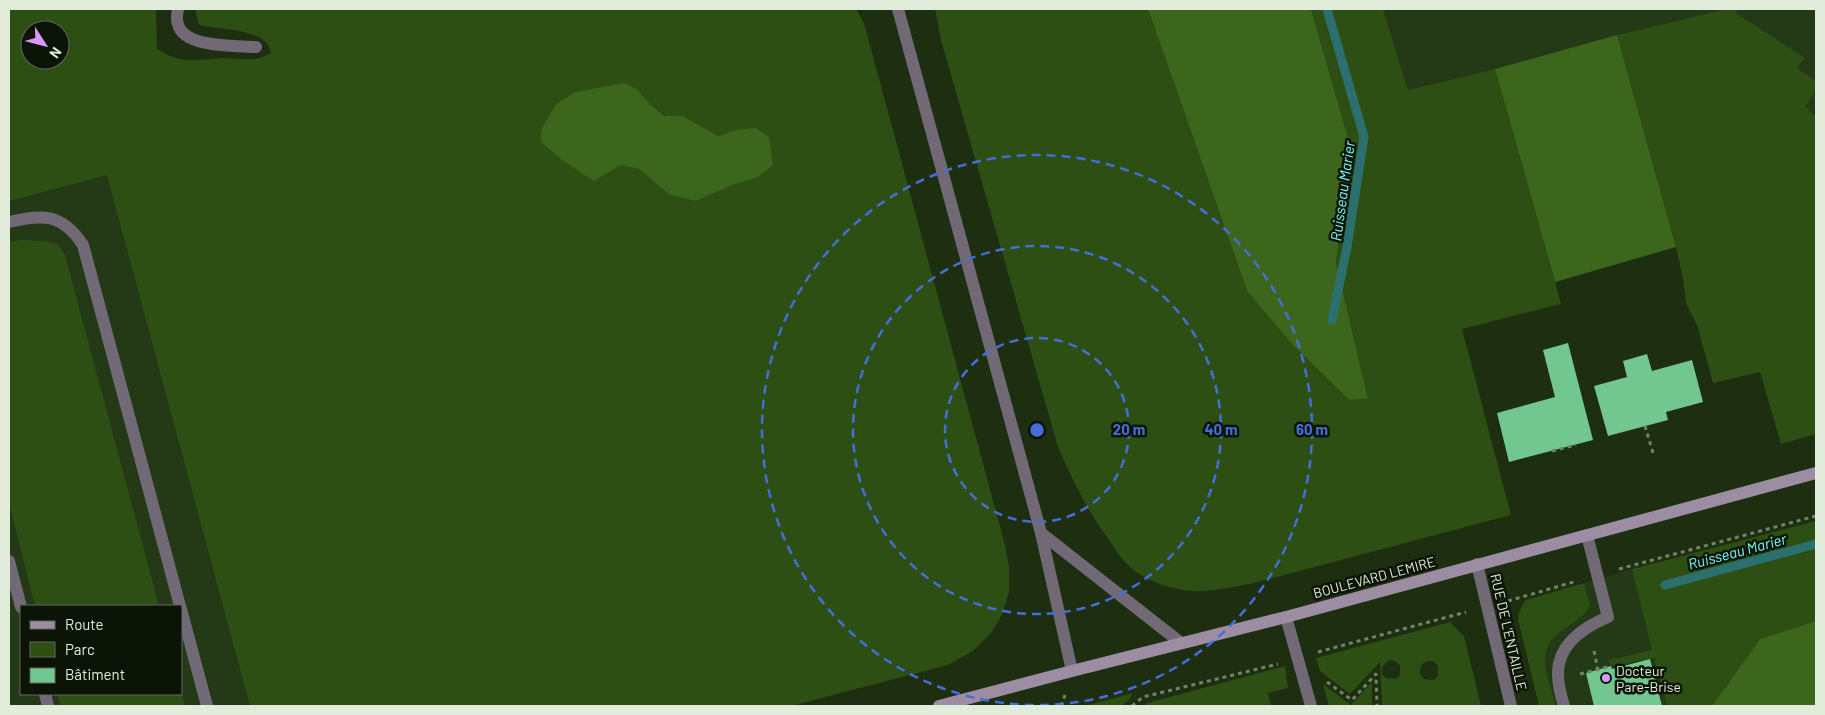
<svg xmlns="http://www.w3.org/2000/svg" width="1825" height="715" font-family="Barlow,sans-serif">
<rect width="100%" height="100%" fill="#1d2e11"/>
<g fill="#243916" fill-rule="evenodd">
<polygon points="1383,9 1816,9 1816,116 1725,52 1687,18 1617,35 1495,69 1408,90"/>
<path d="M114,139L264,706H9V167ZM21,606H181V694H21Z"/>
<polygon points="1632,569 1667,706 1539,706 1518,619 1522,604 1526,600"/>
</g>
<g fill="#2d4f13" fill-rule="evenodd">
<path d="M9,9H156L157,49C166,54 175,59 186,60C197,61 209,59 221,58C236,58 257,63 271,53C269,28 218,30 199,25L195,9H454L497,10L553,9H856L864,23L1005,545L1009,566V592L1002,615L991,633L973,651L948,665L791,706H250L107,175L9,201ZM30,30H60V60H30ZM596,89H637L650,104L666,116H683L718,136L735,130V184L696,201L652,180L639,169L621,165L594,180L563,161L541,142L575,92Z"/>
<path d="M935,9H1148L1247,291L1290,342L1349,400L1368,399L1336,262L1351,148L1311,9H1383L1408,90L1495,69L1561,304L1462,329L1511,515L1250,584C1231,587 1212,592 1193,591C1173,590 1145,581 1130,567C1122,560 1115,549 1109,540C1088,511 1072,480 1058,447L941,40Z"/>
<polygon points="1727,9 1736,9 1737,14 1805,58 1797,68 1816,81 1816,90 1805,107 1816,116 1816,434 1781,444 1760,372 1713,383 1697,325 1686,303 1683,278 1676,247 1617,35"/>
<polygon points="20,240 44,241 58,244 65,255 159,606 35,606 9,502 9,242"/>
<polygon points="1816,521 1816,621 1760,639 1712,706 1667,706 1654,658 1611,666 1609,660 1652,650 1632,569"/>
<path d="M1584,583L1590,606C1584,617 1574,622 1564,629C1532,651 1548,675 1556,706H1539L1518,619L1519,612L1526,600Z"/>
<path d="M1450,622L1464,636L1481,706H1382L1380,662L1350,694L1320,671L1316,658ZM1389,660L1395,661L1400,665V675L1396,679L1386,678L1382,674V667ZM1427,661H1433L1438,666V676L1434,680L1424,679L1420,674L1421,665Z"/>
<polygon points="1285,666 1288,688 1268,693 1271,706 1143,706 1147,703"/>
<polygon points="1372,682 1372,706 1329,706 1323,684 1351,705"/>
<polygon points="181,692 185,706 61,706 57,694 181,694"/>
<polygon points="1133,693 1129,700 1121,706 1084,706"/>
</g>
<g fill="#3b661b">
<polygon points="1148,9 1311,9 1351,148 1336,262 1368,399 1349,400 1290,342 1247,291"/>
<polygon points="1617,35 1676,247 1555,282 1495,69"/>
<polygon points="624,83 637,89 650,104 665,116 683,116 718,136 735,130 756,128 769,137 773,165 758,177 735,184 696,201 669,194 639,169 621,165 594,181 563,161 541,142 541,130 556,104 575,92"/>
<polygon points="1816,621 1816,706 1712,706 1760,639"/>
</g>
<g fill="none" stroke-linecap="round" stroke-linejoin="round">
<g stroke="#2b706f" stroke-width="9">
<polyline points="1327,9 1364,137 1347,247 1332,320"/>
<polyline points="1665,585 1816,544"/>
</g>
</g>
<g fill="#72c690">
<polygon points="1568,343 1593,440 1509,462 1497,413 1555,397 1543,350"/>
<polygon points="1647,354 1652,371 1692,360 1703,402 1666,412 1668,420 1608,436 1594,386 1627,377 1623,361"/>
<polygon points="1650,659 1662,706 1594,706 1586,673 1611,666 1612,669"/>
</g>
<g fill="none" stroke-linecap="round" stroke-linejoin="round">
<g stroke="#73826a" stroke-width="3" stroke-dasharray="4 4" stroke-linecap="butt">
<polyline points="1645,426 1653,453"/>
<polyline points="1552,451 1576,445"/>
<polyline points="1619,569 1816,516"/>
<polyline points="1508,601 1577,581"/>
<polyline points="1594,651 1598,670"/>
<polyline points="1318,652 1466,612"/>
<polyline points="1580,674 1611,666"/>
<polyline points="1327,682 1352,700 1376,674 1377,706"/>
<polyline points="1061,706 1065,695"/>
<polyline points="1132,706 1143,697 1278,664"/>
</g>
<g stroke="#726977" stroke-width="12">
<path d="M178,9C177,14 176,20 178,24C183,48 237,46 256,47"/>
<path d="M9,222C42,214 62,213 83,245L180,606"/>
<polyline points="9,561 21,607"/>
<polyline points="181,609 207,706"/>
<polyline points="1286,617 1311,706"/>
<polyline points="45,694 48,706"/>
<path d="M1564,706C1561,696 1558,686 1558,675C1557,645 1584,627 1608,617L1587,535"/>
</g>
<g stroke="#726977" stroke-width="12">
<polyline points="898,9 1041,533 1072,671"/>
<polyline points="1041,533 1181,643"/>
<polyline points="1477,564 1511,706"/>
</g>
<polyline stroke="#9c8da3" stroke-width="12" points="939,706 1072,671 1286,617 1816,473"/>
</g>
<g fill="none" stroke="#446ed8" stroke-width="2.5" stroke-dasharray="9 6">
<circle cx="1037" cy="430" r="92"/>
<circle cx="1037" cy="430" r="184"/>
<circle cx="1037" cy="430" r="275"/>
</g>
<circle fill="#d99af7" stroke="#0c1408" stroke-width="2" cx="1606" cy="678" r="5"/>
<g text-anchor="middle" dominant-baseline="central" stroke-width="5" stroke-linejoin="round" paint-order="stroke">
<g font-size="14" fill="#e1ecda" stroke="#0c1408">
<text transform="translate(1374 577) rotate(-15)">BOULEVARD LEMIRE</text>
<text transform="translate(1509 632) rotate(77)">RUE DE L'ENTAILLE</text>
</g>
<g font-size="14" fill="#e1ecda" stroke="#0c1408" text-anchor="start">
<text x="1616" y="670">Docteur<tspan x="1616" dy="16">Pare-Brise</tspan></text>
</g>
<g font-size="15" font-style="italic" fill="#7bfcfb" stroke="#0c1408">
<text transform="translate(1342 191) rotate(-82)">Ruisseau Marier</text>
<text transform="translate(1737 551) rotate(-15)">Ruisseau Marier</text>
</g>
</g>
<circle cx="1037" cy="430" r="8" fill="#446ed8" stroke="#0c1408" stroke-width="2.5"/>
<g font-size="15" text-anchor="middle" font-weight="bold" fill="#446ed8" stroke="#0c1408" stroke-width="5" stroke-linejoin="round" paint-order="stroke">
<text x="1129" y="435">20 m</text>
<text x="1221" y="435">40 m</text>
<text x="1312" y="435">60 m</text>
</g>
<rect width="1825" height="715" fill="none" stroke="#e1ecda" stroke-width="20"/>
<rect x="20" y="605" width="162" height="90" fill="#0c1408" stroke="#616a5c"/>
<rect x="30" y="621" width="25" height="8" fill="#9c8da3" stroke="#616a5c"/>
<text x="65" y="630" font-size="15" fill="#e1ecda">Route</text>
<rect x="30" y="642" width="25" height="15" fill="#2d4f13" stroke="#616a5c"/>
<text x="65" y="655" font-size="15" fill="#e1ecda">Parc</text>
<rect x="30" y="668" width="25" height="15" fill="#72c690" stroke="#616a5c"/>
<text x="65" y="680" font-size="15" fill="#e1ecda">Bâtiment</text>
<g transform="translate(45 45) rotate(126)"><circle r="24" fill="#0c1408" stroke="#616a5c"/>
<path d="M0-4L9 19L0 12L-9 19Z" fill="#d99af7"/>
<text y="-8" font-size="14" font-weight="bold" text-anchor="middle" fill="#e1ecda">N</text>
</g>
</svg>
